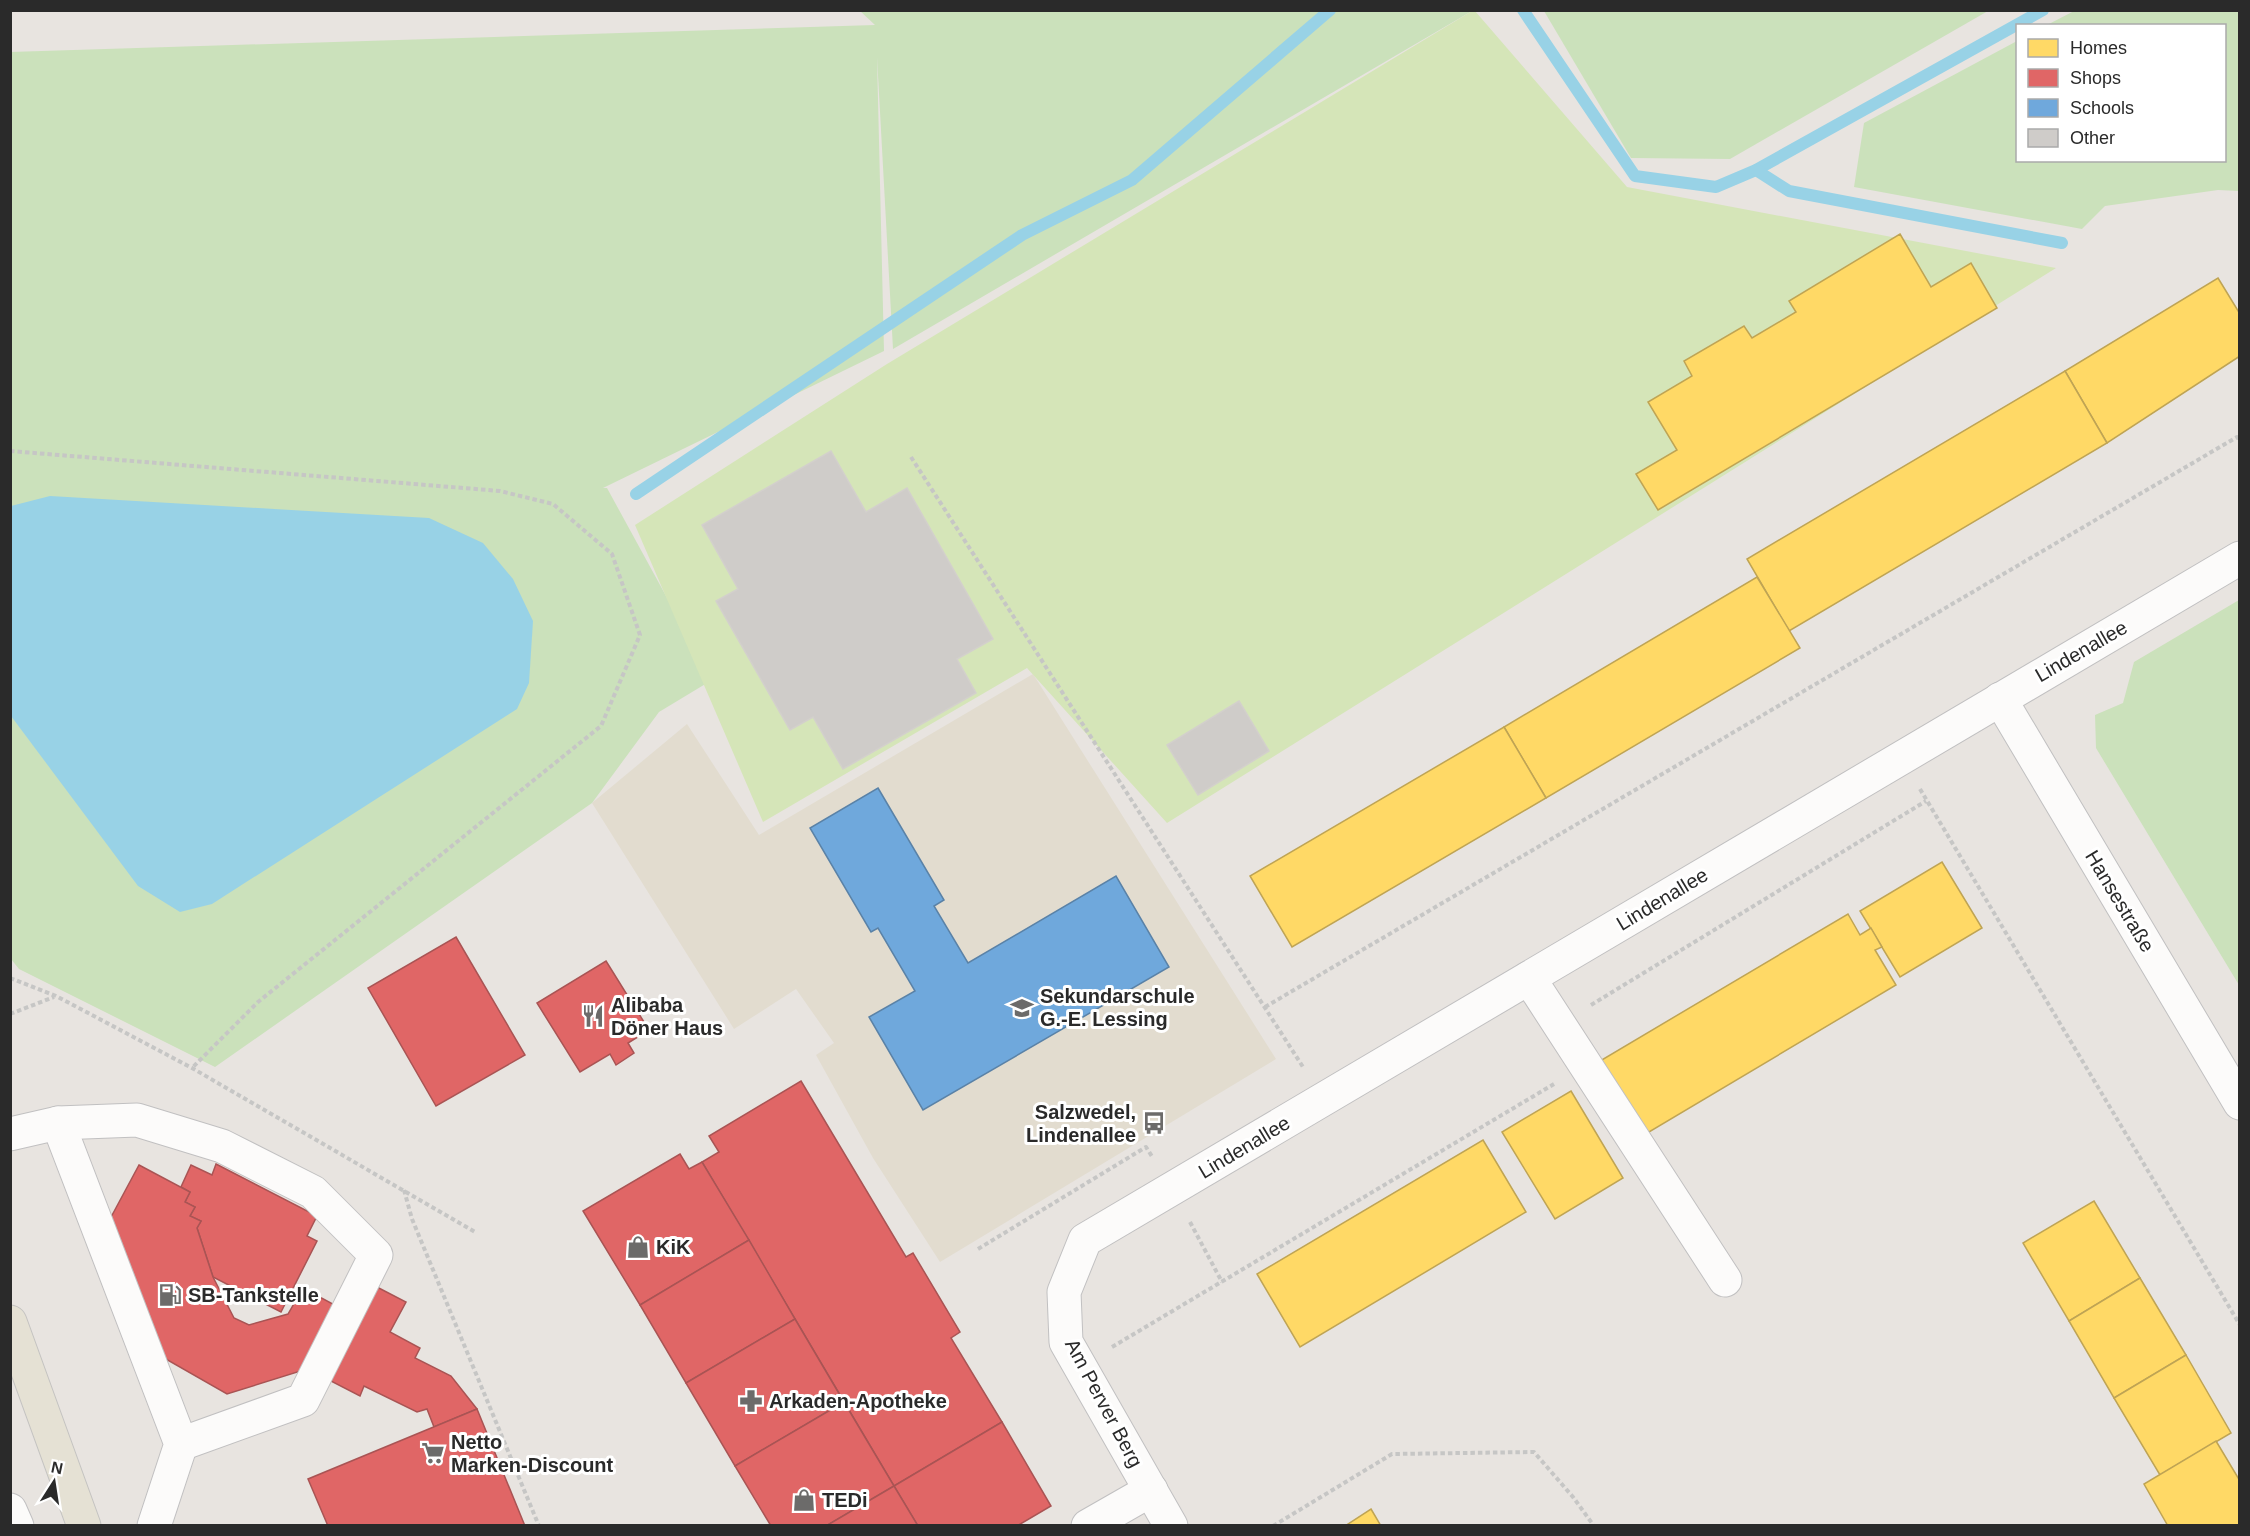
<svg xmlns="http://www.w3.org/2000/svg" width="2250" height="1536" font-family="Helvetica,sans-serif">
<rect width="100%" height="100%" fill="#e8e4e0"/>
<polygon fill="#e2dccf" points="1033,674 1276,1059 940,1262 873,1158 816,1055 834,1043 796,989 734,1029 592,803 687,724 759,835"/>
<g fill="#cbe1bb">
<polygon points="859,10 1472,11 893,349 877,57 884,351 603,488 607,488 712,680 659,712 592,803 215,1067 19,969 11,959 10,52 875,25"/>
<polygon points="2076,10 2239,11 2239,191 2218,190 2105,206 2082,229 1854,187 1864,123 2017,41 2018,160 2224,160 2224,26 2047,25"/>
<polygon points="1544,11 1988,11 1730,159 1631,158"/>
<polygon points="2239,600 2239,985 2096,748 2095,715 2123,703 2134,662"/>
</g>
<polygon fill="#d5e5b8" points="1472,11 1475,11 1627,187 2056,268 1167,823 1027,668 763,822 635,525 887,364"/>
<polygon fill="#98d2e6" points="50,496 429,518 483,543 513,579 533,621 529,683 517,709 212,904 180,912 138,886 11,716 11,506"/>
<g fill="#ffd966" stroke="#bfa454" stroke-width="1.5">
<polygon points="1900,234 1931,287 1971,263 1997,308 1658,510 1636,474 1677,450 1648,402 1692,376 1684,361 1744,326 1752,338 1796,312 1789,301"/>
<polygon points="2218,278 2240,314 2240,356 2107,443 2065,371"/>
<polygon points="2065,371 2107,443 1789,631 1747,559"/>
<polygon points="1757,577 1800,648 1546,798 1504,727"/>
<polygon points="1504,727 1546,798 1292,947 1250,876"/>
<polygon points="1942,862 1982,928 1900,977 1860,911"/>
<polygon points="1848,914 1860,935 1871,928 1882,947 1875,950 1896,985 1644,1135 1600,1061"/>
<polygon points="1571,1091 1623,1178 1555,1219 1502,1132"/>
<polygon points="1483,1140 1526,1212 1300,1347 1257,1274"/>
<polygon points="2094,1201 2140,1278 2069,1321 2023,1243"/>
<polygon points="2140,1278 2186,1355 2114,1398 2069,1321"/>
<polygon points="2186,1355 2231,1433 2160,1475 2114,1398"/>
<polygon points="2216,1441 2240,1481 2240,1526 2168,1526 2144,1484"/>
<polygon points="1371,1509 1381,1526 1345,1526"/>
</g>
<g fill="#e06666" stroke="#a95454" stroke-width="1.5">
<polygon points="456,937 525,1055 436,1106 368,988"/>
<polygon points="606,961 649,1030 628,1043 634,1053 616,1065 610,1054 580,1072 537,1003"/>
<polygon points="801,1081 906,1257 913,1253 960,1332 951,1338 1002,1422 894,1486 702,1162 719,1152 709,1136"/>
<polygon points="680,1154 689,1169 702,1162 749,1240 640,1305 583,1211"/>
<polygon points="216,1164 317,1216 307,1236 317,1241 281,1312 213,1277 197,1228 201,1221 190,1216 195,1207 185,1202 190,1192 181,1187 191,1165 212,1175"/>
<polygon points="139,1165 190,1192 185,1202 195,1207 190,1216 201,1221 197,1228 213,1277 234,1318 249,1325 288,1314 303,1288 357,1317 336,1360 227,1394 157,1354 110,1219"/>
<polygon points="749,1240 795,1319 686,1383 640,1305"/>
<polygon points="373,1285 406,1302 390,1332 420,1348 415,1358 451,1376 477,1409 434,1427 427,1409 417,1412 364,1386 360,1396 325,1378"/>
<polygon points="795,1319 844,1402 735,1466 686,1383"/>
<polygon points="844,1402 894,1486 826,1526 771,1526 735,1466"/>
<polygon points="477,1409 525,1526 328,1526 308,1479"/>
<polygon points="1002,1422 1051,1506 1017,1526 918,1526 894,1486"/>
<polygon points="894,1486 918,1526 826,1526"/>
</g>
<polygon fill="#6fa8dc" stroke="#5a82a7" stroke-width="1.5" points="878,788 944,900 934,906 968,963 1116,876 1169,967 923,1110 869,1017 915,991 878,928 871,932 810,828"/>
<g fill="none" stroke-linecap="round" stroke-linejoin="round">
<g stroke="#98d2e6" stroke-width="12">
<polyline points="1523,10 1635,176 1716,187 1756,170 2043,10"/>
<polyline points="1756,170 1789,191 2062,243"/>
<polyline points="636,494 1022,235 1132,180 1330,10"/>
</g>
</g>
<g fill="#cfccc9" stroke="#d3d0cc" stroke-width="1.5">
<polygon points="831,451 866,512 907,488 993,639 957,659 976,693 843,769 813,717 790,730 716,601 738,589 702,525"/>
<polygon points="1239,701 1269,751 1198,795 1167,745"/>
</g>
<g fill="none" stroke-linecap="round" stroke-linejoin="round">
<g stroke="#c1c0c1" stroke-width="35">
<g id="minor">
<polyline points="2000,699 2240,1103"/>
<polyline points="1529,978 1725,1280"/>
<polyline points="58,1123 181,1444 154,1526"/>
<polyline points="10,1134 58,1123 137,1120 222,1146 313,1192 376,1255 303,1400 181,1444"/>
<polyline points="10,1510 17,1526"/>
<polyline points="1088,1526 1151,1490"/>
<polyline points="1171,1526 1066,1342 1064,1292 1085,1240 2240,558"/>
</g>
</g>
<g stroke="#c4c3c1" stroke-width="35">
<polyline id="major" points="10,1322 84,1526"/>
</g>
<g stroke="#c6c6c5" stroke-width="4" stroke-dasharray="4.5 3" stroke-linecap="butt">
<polyline points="10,451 500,491 553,504 612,554 640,635 601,726 258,1002 192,1068"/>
<polyline points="911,457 1303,1067"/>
<polyline points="1920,789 2240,1325"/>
<polyline points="10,978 56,996 192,1068 475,1232"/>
<polyline points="1591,1005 1926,801"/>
<polyline points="1265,1007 2237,437 2240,441"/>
<polyline points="10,1014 54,997"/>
<polyline points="404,1190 412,1219 539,1526"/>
<polyline points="1190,1222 1222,1282"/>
<polyline points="978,1249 1146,1147 1153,1158"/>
<polyline points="1112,1347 1554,1084"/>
<polyline points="1273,1526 1392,1454 1534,1452 1573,1497 1594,1526"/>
</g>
<use href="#minor" stroke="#fcfbfa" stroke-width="33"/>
<use href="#major" stroke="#e5e1d4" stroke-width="33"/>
</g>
<defs>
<g id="school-bare" transform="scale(1.8)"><path d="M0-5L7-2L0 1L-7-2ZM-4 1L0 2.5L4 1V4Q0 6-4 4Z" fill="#6c6b6a" stroke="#fff" stroke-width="2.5" paint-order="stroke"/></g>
<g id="restaurant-bare" transform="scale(1.8)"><path d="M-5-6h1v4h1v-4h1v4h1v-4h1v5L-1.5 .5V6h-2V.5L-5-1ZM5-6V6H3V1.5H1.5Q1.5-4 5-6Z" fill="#6c6b6a" stroke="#fff" stroke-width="2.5" paint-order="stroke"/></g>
<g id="bus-bare" transform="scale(1.8)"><path d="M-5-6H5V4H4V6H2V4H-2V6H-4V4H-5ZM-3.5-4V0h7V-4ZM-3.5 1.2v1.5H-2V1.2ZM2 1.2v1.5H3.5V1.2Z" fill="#6c6b6a" stroke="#fff" stroke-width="2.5" paint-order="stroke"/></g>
<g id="shop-bare" transform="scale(1.8)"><path d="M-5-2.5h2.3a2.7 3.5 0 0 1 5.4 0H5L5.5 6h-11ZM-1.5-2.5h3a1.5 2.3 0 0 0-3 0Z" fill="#6c6b6a" stroke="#fff" stroke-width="2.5" paint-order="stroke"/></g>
<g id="fuel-bare" transform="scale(1.8)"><path d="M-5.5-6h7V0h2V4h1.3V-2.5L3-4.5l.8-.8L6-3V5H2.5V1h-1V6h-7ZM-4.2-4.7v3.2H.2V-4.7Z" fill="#6c6b6a" stroke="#fff" stroke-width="2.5" paint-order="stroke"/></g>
<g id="pharmacy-bare" transform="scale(1.8)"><path d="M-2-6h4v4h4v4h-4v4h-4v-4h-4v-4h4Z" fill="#6c6b6a" stroke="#fff" stroke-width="2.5" paint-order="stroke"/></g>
<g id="supermarket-bare" transform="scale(1.8)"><path d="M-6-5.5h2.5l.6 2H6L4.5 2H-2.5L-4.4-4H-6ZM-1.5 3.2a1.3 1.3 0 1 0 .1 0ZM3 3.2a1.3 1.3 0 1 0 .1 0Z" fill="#6c6b6a" stroke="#fff" stroke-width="2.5" paint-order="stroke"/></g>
</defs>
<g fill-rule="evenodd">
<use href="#school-bare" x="1022" y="1008"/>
<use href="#restaurant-bare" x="593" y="1016"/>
<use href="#bus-bare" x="1154" y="1123"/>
<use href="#shop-bare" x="638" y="1247"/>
<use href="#fuel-bare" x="170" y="1295"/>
<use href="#pharmacy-bare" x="751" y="1401"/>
<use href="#supermarket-bare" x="433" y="1453"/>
<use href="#shop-bare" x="804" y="1500"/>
</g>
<g text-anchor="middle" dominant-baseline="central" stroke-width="6" stroke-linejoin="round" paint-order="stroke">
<g font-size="20" fill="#2a2a2a" stroke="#fff">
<text transform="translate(2081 651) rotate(-30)">Lindenallee</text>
<text transform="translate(1662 899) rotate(-31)">Lindenallee</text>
<text transform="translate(2120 901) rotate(59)">Hansestraße</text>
<text transform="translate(1244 1147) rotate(-31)">Lindenallee</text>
<text transform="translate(1104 1403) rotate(62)">Am Perver Berg</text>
</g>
<g font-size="20" font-weight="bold" fill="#2a2a2a" stroke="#fff" text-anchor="start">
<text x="1040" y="996">Sekundarschule<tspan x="1040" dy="23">G.-E. Lessing</tspan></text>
<text x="611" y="1005">Alibaba<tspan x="611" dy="23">Döner Haus</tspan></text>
<text x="1136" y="1112" text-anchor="end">Salzwedel,<tspan x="1136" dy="23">Lindenallee</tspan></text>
<text x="656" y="1247">KiK</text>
<text x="188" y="1295">SB-Tankstelle</text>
<text x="769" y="1401">Arkaden-Apotheke</text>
<text x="451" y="1442">Netto<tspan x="451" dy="23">Marken-Discount</tspan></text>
<text x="822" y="1500">TEDi</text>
</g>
</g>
<rect width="2250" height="1536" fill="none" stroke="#2a2a2a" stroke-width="24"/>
<rect x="2016" y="24" width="210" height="138" fill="#ffffff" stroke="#aaaaaa" stroke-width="1.5"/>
<rect x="2028" y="39" width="30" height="18" fill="#ffd966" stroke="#aaaaaa" stroke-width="1.5"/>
<text x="2070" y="54" font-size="18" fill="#2a2a2a">Homes</text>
<rect x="2028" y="69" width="30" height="18" fill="#e06666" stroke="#aaaaaa" stroke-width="1.5"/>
<text x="2070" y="84" font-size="18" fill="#2a2a2a">Shops</text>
<rect x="2028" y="99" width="30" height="18" fill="#6fa8dc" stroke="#aaaaaa" stroke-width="1.5"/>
<text x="2070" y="114" font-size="18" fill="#2a2a2a">Schools</text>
<rect x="2028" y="129" width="30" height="18" fill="#cfccc9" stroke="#aaaaaa" stroke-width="1.5"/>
<text x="2070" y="144" font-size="18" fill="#2a2a2a">Other</text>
<g transform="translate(54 1482) rotate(12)" stroke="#ffffff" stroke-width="4.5" paint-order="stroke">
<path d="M0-4.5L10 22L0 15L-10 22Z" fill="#2a2a2a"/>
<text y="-9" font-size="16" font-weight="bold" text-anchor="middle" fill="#2a2a2a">N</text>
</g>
</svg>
